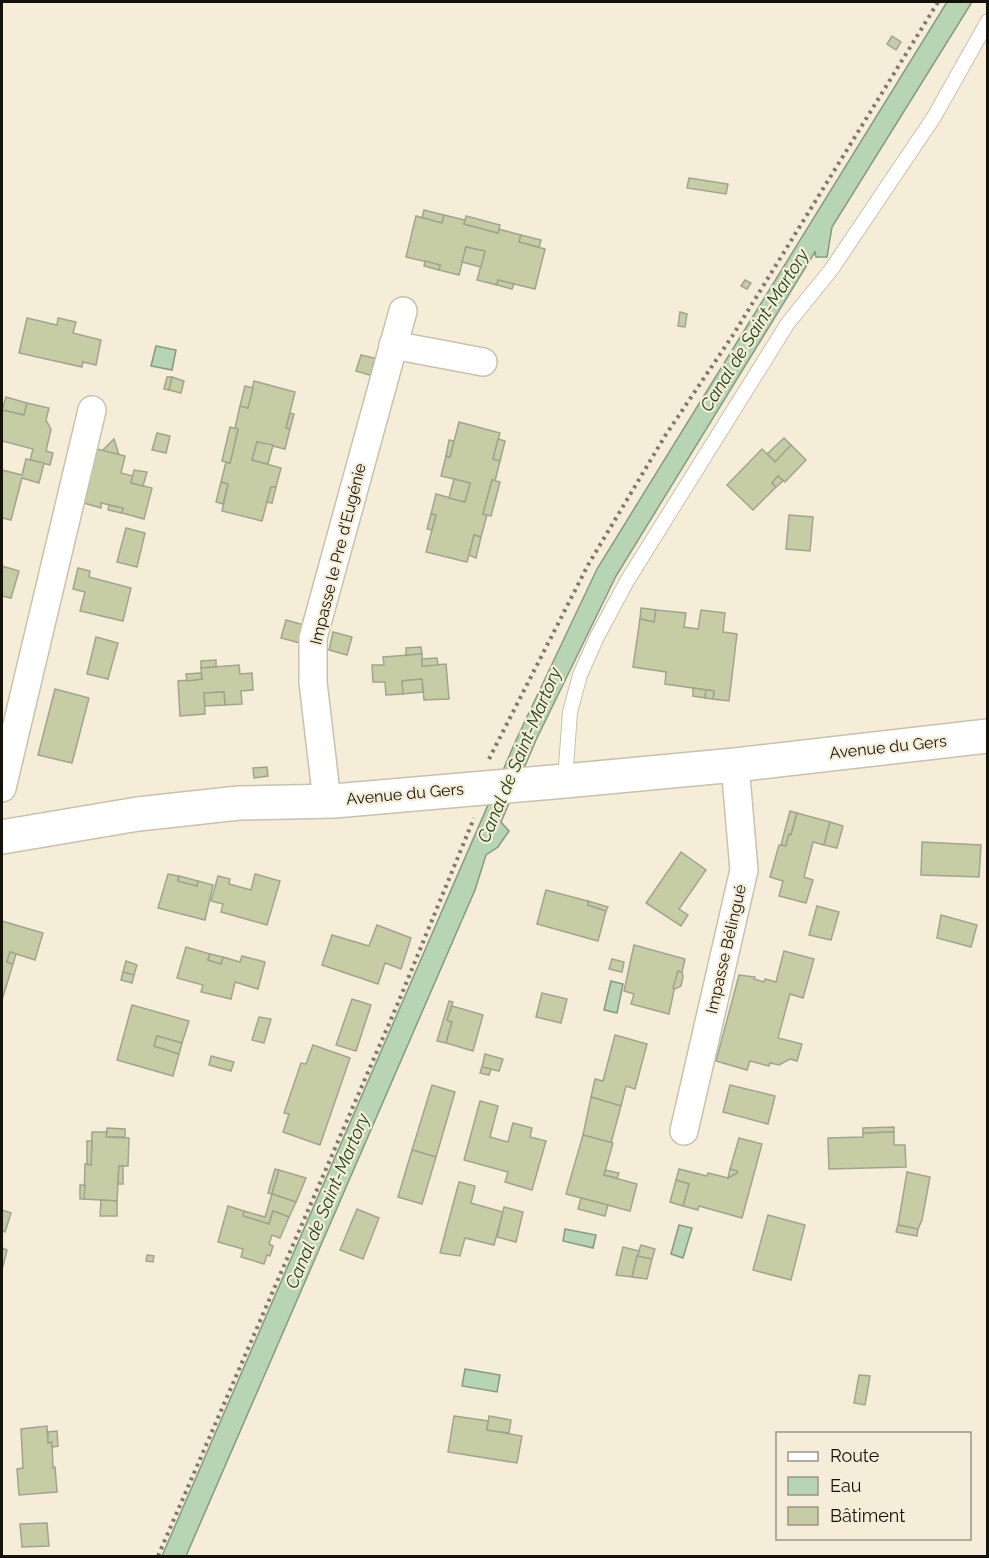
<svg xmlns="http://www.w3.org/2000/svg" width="989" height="1558" font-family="Raleway,sans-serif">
<rect width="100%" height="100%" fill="#f6edd8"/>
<g fill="#b7d4b3" stroke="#869a81" stroke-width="1.5">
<polygon points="947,2 972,2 832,227 827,257 816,257 815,252 616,576 536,740 501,822 509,831 498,847 486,855 475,890 186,1556 162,1556 517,738 597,569"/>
<polygon points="156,346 176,350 172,370 151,366"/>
<polygon points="611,981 623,984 617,1013 604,1010"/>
<polygon points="679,1225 692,1228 683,1258 671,1254"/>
<polygon points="565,1229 596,1235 593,1248 563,1241"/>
<polygon points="465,1369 500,1375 497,1392 462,1386"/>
</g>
<g fill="#c6cca3" stroke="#a1a490" stroke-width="1.5">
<polygon points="892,36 901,42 896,50 887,44"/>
<polygon points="689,178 728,184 726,194 687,188"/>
<polygon points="424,210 444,215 442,223 422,218"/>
<polygon points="444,215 465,220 464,224 498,233 498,229 521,235 519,242 545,249 535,289 498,280 497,285 477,280 485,251 466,247 459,275 439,270 440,265 406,257 416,216 442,223"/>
<polygon points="466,216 500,225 498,233 464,224"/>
<polygon points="521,235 541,240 539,247 519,242"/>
<polygon points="466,247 485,251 481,267 462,262"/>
<polygon points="425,261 440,265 439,270 424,266"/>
<polygon points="498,280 514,284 512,289 497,285"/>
<polygon points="745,280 751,283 747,289 741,286"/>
<polygon points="680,312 687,314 685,327 678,326"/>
<polygon points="27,318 57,325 58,318 76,322 73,333 101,340 96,365 83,362 82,367 19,353"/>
<polygon points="361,355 378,359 373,364 373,376 356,371"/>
<polygon points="167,377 172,377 169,390 164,389"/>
<polygon points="172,377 184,381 181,393 169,390"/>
<polygon points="254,381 295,392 286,428 290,429 285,449 257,442 252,460 281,468 276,487 271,487 262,521 222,511 228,484 221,482 226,462 230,463 238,429 235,428 240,406 248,408"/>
<polygon points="245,386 253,388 248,408 240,406"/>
<polygon points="6,397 27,403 24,415 2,410"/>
<polygon points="27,403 49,408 46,420 51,429 46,451 53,453 50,465 30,460 33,449 2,441 2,410 24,415"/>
<polygon points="290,413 294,414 290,429 286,428"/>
<polygon points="459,422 500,433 493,459 500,461 495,481 492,480 483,514 487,515 481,537 474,535 467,562 426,552 436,515 431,514 436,494 465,502 470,483 441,476 446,456 450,457"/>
<polygon points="230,427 238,429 230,463 222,461"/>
<polygon points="157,433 170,436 166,453 152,450"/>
<polygon points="784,438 791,445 775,462 767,454"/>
<polygon points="114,439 119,455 102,451"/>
<polygon points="498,439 505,441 500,461 493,459"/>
<polygon points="449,440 454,441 450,457 446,456"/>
<polygon points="257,442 273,445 268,464 252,460"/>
<polygon points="791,445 806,460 785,482 778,476 772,483 776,487 753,510 727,485 762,449 775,462"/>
<polygon points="93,448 125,456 121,473 133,476 131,483 152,488 144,519 122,513 123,508 101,503 101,508 80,502"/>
<polygon points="26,459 44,463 39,483 22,478 11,520 2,518 2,470 22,475"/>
<polygon points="134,470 147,472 143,486 131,483"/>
<polygon points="778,476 783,481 776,487 772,483"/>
<polygon points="454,479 470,483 465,502 449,498"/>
<polygon points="492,480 500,482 491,516 483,514"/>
<polygon points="221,482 228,484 223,504 216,502"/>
<polygon points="271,487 276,487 272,503 267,502"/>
<polygon points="109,505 123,508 122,513 108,510"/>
<polygon points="431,514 436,515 432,530 427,529"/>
<polygon points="789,515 813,517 810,551 786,549"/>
<polygon points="126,528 145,533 137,567 117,562"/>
<polygon points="474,535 481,537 476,558 469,555"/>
<polygon points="2,566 19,571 11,598 2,596"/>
<polygon points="78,568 90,571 89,577 131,588 123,621 80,611 85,592 73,589"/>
<polygon points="641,608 656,610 654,622 640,619"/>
<polygon points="656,610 686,613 684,627 698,629 701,610 725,613 723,632 737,634 729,701 713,699 714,691 665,684 666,672 633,667 640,619 654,622"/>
<polygon points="286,620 304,625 300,643 281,638"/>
<polygon points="333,632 352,637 347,655 329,650"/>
<polygon points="96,637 118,643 108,679 87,674"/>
<polygon points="421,647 422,654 406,655 406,648"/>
<polygon points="422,654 422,666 446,664 449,699 424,700 422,679 402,681 403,694 386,695 385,682 373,682 372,665 384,665 383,657"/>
<polygon points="437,658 438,665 422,666 422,659"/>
<polygon points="216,660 216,667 201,668 201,661"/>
<polygon points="239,665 240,674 252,673 253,690 241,691 242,704 225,705 224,692 204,693 205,714 180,716 178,681 202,679 201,668"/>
<polygon points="201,673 202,679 187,681 186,674"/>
<polygon points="422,679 423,692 403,694 402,681"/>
<polygon points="693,688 706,690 705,698 693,696"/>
<polygon points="55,689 89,698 72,763 38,755"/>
<polygon points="706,690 714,691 713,699 705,698"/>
<polygon points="224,692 225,705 205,706 204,693"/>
<polygon points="267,767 268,776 254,778 253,768"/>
<polygon points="790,811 797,813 791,835 789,834 786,846 781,845"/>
<polygon points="797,813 830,822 824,845 813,842 804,877 813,880 806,903 779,896 783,881 770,877 779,845 786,846 789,834 791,835"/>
<polygon points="830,822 843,826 837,848 824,845"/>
<polygon points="922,842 981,845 979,877 921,875"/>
<polygon points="681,852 706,870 679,909 688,915 681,926 646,903"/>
<polygon points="168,874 179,876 178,881 197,886 198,881 213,885 205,920 158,908"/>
<polygon points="255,874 280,881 267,925 221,912 223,904 211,901 218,876 230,879 229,884 251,890"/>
<polygon points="179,876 198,881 197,886 178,881"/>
<polygon points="546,890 588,901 588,905 606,911 598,941 537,924"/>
<polygon points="588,901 608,907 606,911 588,905"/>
<polygon points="817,906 839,912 831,940 809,935"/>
<polygon points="941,915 977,925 971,947 937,938"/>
<polygon points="2,921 43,933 35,960 10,952 7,962 13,964 2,1000"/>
<polygon points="377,925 411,938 401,969 385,963 378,984 322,965 332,935 369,946"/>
<polygon points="634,945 685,959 682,972 678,971 669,1014 631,1004 634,994 624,991"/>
<polygon points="186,947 210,954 208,960 221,964 223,957 240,962 242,956 265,962 258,989 235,982 231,999 201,992 203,985 177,978"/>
<polygon points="784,951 814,959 803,998 790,994 778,1038 802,1044 797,1061 790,1059 779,1065 770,1063 769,1066 750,1061 747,1070 716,1061 739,975 755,977 754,979 764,982 765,979 776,982"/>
<polygon points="10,952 16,954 13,964 7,962"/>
<polygon points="210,954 223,957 221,964 208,960"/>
<polygon points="612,959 624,962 622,972 609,969"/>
<polygon points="126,961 137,965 134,975 123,972"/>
<polygon points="678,971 682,972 683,977 681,986 675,989 673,988"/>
<polygon points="123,972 134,975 132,983 121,980"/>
<polygon points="542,993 567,999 561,1023 536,1017"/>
<polygon points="352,999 371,1005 356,1051 336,1045"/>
<polygon points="449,1001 453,1002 447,1020 452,1022 446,1043 437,1041"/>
<polygon points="132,1005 189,1021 182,1043 157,1036 154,1046 179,1054 173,1076 117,1060"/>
<polygon points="452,1006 483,1015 473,1051 446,1043 452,1022 447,1020"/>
<polygon points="259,1017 271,1019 264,1043 252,1040"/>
<polygon points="615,1035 647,1044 635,1089 626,1086 621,1106 591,1097 595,1079 603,1081"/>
<polygon points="157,1036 182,1043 179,1054 154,1046"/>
<polygon points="313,1045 350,1058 320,1145 283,1132 289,1114 284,1113 301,1063 306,1064"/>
<polygon points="485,1054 503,1059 499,1071 482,1067"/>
<polygon points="211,1056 234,1062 231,1071 209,1065"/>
<polygon points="482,1067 491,1069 489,1075 480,1073"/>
<polygon points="432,1085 455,1092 436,1157 412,1150"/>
<polygon points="730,1085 775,1096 768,1124 723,1112"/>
<polygon points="591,1097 621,1106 611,1143 583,1135"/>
<polygon points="480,1101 498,1106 490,1137 508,1142 513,1123 532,1128 530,1137 546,1141 532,1190 505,1182 508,1172 464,1160"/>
<polygon points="894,1127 894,1132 863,1133 863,1128"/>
<polygon points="107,1128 125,1129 125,1137 106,1137"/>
<polygon points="92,1132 107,1132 106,1137 129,1138 128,1166 119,1166 117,1201 84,1199 85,1164 91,1165"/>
<polygon points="894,1132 894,1145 905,1145 906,1167 829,1169 828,1138 863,1137 863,1133"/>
<polygon points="583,1135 613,1143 604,1175 637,1184 630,1211 566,1194"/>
<polygon points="739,1138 762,1144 742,1218 699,1206 698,1210 683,1206 689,1184 676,1180 679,1169 707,1176 708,1173 728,1178 737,1173 737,1171 730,1169"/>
<polygon points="87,1141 92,1141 91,1165 87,1164"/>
<polygon points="412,1150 436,1157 422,1204 398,1197"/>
<polygon points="119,1166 123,1166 123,1184 118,1184"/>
<polygon points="275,1169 279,1170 272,1194 268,1193"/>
<polygon points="730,1169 737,1171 737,1173 728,1178"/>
<polygon points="279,1170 306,1178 296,1202 272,1194"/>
<polygon points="605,1170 619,1173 617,1178 604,1175"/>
<polygon points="907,1172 930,1177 922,1220 918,1229 898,1225"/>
<polygon points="676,1180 689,1184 683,1206 670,1202"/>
<polygon points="459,1182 475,1186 471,1203 503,1212 494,1245 465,1238 460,1256 440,1253"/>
<polygon points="80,1185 85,1185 84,1199 80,1199"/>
<polygon points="272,1194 296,1202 289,1217 273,1211 269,1224 243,1216 244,1211 265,1217"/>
<polygon points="581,1198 608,1205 605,1216 578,1209"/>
<polygon points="101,1200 117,1201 117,1216 100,1216"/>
<polygon points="228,1206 244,1211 243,1216 269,1224 273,1211 289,1217 280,1238 272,1235 269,1244 273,1246 270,1256 267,1255 264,1264 241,1257 243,1249 218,1242"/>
<polygon points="504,1207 523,1212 516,1242 497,1237"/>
<polygon points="357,1209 379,1218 363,1259 340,1250"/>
<polygon points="2,1210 11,1213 5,1232 2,1230"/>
<polygon points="768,1215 805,1225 791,1280 753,1270"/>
<polygon points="898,1225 918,1229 917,1236 896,1232"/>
<polygon points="641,1245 655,1249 652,1259 637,1256"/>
<polygon points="623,1247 639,1251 632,1277 616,1275"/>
<polygon points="2,1248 7,1250 2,1270"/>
<polygon points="147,1255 154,1256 153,1262 146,1261"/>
<polygon points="637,1256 652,1259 647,1279 632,1277"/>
<polygon points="859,1375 870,1376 865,1405 854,1403"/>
<polygon points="454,1416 488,1421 487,1430 522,1436 517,1463 448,1452"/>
<polygon points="489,1416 511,1420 509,1433 487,1430"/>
<polygon points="47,1426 48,1443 52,1442 53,1468 55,1467 57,1492 19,1495 17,1469 23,1468 21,1429"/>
<polygon points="57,1431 58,1446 52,1447 52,1442 48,1443 48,1432"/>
<polygon points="47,1523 49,1546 22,1547 20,1524"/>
</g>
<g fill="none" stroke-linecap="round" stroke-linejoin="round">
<g stroke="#c9c1ad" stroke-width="16">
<polyline id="lane" points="565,781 570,712 580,675 597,637 627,581 788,323 831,270 934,117 988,21"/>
</g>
<g stroke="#c9c1ad" stroke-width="30">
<g id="street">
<polyline points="393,345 483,362"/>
<polyline points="2,788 92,410"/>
<polyline points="327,801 313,682 313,638 403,311"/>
<polyline points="684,1131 744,870 735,765"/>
</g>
</g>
<g stroke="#c9c1ad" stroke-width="36">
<polyline id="secondary" points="2,837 138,814 239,803 334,801 565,781 735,765 988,736"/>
</g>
<g stroke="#807a6d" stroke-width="4" stroke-dasharray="3 4.5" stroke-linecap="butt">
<polyline points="489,759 588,565 665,436 733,335 938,2"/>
<polyline points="158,1556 398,1003 474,818"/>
</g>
<use href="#lane" stroke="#fff" stroke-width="14"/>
<use href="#street" stroke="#fff" stroke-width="27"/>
<use href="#secondary" stroke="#fff" stroke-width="33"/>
</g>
<g text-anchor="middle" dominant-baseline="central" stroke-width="4.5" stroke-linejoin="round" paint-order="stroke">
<g font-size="16" fill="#15120b" stroke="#f6edd8">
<text transform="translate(338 554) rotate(-76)">Impasse le Pre d'Eugénie</text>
<text transform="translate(888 747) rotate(-6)">Avenue du Gers</text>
<text transform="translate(405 794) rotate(-5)">Avenue du Gers</text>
<text transform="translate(726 949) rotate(-77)">Impasse Bélingué</text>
</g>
<g font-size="18" font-style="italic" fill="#1d4518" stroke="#f6edd8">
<text transform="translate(754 330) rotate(-58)">Canal de Saint-Martory</text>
<text transform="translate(519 755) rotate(-67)">Canal de Saint-Martory</text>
<text transform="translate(327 1201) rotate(-67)">Canal de Saint-Martory</text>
</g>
</g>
<rect width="989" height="1558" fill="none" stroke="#15120b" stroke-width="6"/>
<rect x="776" y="1432" width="195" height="108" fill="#f6edd8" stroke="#9c9586" stroke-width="1.5"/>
<rect x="788" y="1452" width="30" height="9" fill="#ffffff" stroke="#9c9586" stroke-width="1.5"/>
<text x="830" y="1462" font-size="18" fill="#15120b">Route</text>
<rect x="788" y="1477" width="30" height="18" fill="#b7d4b3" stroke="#9c9586" stroke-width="1.5"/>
<text x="830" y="1492" font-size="18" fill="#15120b">Eau</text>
<rect x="788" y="1507" width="30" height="18" fill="#c6cca3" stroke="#9c9586" stroke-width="1.5"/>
<text x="830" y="1522" font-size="18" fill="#15120b">Bâtiment</text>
</svg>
